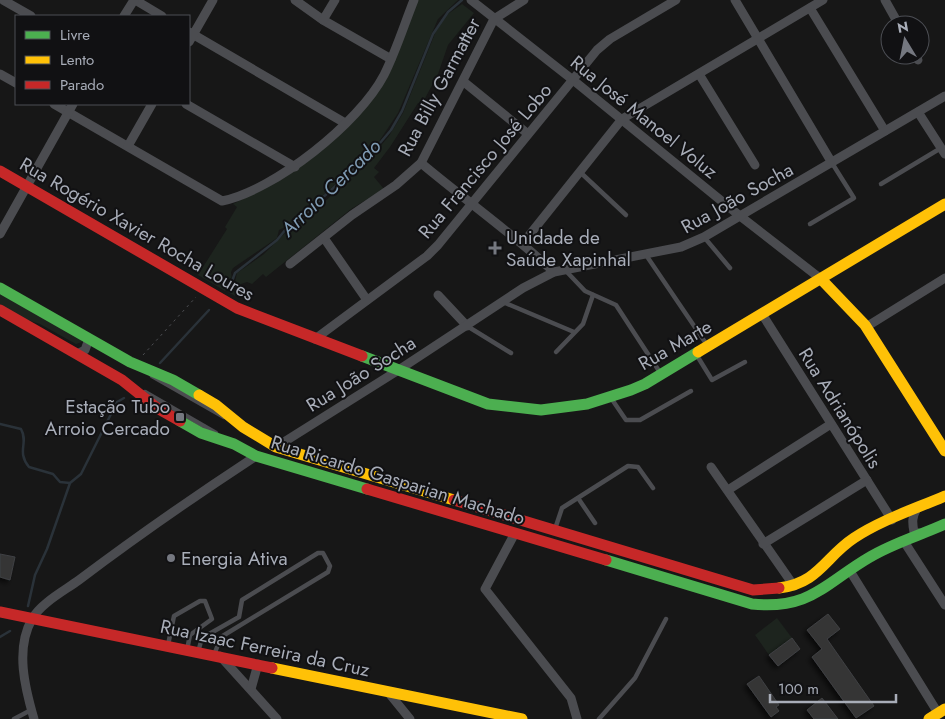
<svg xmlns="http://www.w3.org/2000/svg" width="945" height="719" font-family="Jost,sans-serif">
<defs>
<filter id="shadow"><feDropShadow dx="-3" dy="3" stdDeviation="2.5" flood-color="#0009"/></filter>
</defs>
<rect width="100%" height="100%" fill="#171717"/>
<g fill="#1d241e">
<polygon points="418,0 458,0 438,19 398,113 378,143 364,159 320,198 306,207 299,220 279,230 277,238 233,268 231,272 232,282 225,291 198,275 227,229 225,227 237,207 233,204 284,178 336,137 397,54"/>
<polygon points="462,4 474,13 448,45 438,74 422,104 418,103 390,147 374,168 379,172 374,177 384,189 351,209 266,277 263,274 252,284 247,282 241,284 235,296 228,292 235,282 237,273 264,254 288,230 306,219 366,163 389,136 403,113 436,31 448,14"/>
<polygon points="0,293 81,339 82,342 76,344 40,324 24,319 0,305"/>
<polygon points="777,618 792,638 769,655 755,635"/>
</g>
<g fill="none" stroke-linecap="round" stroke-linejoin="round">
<g stroke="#2a3239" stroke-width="2.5">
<polyline points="230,287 235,273 277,240 286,229 301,220 311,208 368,157 391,130 402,111 433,34 448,12 462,0"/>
<polyline points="160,363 209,310"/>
<path d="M0,424L21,429C29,443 16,451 29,467L53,474L60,482L70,483"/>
<polyline points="28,606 35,575 47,549 70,483 81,474 117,402 124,398"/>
<polyline points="0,637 10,631"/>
</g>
</g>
<g fill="#353536" stroke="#3f4043" filter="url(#shadow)">
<polygon points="0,554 15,557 10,580 0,577"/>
<polygon points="828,614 840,629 827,639 874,706 856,718 812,657 822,649 807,630"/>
<polygon points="792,638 800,649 778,666 769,655"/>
<polygon points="759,676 779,705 776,707 779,711 771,717 747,684"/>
<polygon points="822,698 838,719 814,719 807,710"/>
</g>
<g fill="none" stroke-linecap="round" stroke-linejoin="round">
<polyline stroke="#4d4e52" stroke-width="1" stroke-dasharray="2.5 4" stroke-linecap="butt" points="143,355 196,297"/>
<g stroke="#4b4c50" stroke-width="4.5">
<polyline points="580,172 626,215"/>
<polyline points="881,184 941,148"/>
<polyline points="810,224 854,198 832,163"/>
<polyline points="704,237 730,268"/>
<polyline points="646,255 707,345"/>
<polyline points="566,271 585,291 616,305 661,374"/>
<polyline points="503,302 574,332"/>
<polyline points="467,326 511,353"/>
<polyline points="556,352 583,324 593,295"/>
<polyline points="696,354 712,380 745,362"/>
<polyline points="152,376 224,417"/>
<polyline points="145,392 216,433"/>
<polyline points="611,398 626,420 640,420 691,391"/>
<polyline points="578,498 595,523"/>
<polyline points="555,529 562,508 628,466 638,467 653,488"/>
<polyline points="168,645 174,616 200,601 205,601 212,619 190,635 187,650"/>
<polyline points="198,652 202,638 239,617 242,600 318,553 323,553 330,566 328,572 221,637 214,655"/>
<polyline points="14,719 31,710"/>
<polyline points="599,719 635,678 666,619"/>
</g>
<g stroke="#4b4c50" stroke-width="9">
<polyline points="3,0 31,16"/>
<polyline points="135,0 162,16"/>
<polyline points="295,0 323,20 391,59"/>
<polyline points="471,0 573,80 740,216 821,279"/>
<polyline points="735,0 832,163"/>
<polyline points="885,0 899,25"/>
<polyline points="810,8 885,131"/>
<polyline points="124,16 134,0"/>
<polyline points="323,20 335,0"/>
<polyline points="189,32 345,123"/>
<polyline points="189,42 213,0"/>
<polyline points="915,55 918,60"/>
<polyline points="0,74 16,83"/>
<polyline points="699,74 755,165"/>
<polyline points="464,82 528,134"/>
<path d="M54,104L222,201C275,190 359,123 384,75C396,51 404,25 414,0"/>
<polyline points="186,104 295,167"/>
<polyline points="918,112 945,154"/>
<polyline points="128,146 152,104"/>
<path d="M421,163C465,200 512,233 554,272"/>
<polyline points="0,234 73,104"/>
<polyline points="324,238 367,300"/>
<polyline points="523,243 622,119 823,0"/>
<polyline points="290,264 352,215 396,185 421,163 494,19 524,0"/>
<polyline points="438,295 467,326"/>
<polyline points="762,314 892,520"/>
<polyline points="866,327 945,278"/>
<polyline points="315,339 427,256 438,245 597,50 610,39 676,0"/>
<polyline points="77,354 85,350 89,339"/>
<polyline points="276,447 397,371 523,288 554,272 681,247 704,237 945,96"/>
<polyline points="711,467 794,586"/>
<polyline points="728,490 831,424"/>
<path d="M917,508C912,517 912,522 914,532L923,534"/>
<polyline points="515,533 485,589 571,698 577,719"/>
<polyline points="905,543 945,605"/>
<polyline points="763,544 867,480"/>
<polyline points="850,571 938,713"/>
<polyline points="220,656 277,719"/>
<polyline points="251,689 258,664"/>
<polyline points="388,692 410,719"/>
<path d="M34,719C25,688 15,649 32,619C41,603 64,591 79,580C136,537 195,496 256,456"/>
</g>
<g stroke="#4caf50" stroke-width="11">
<polyline points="0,288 130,362 173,380 199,395"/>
<polyline points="362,356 488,404 541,410 587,404 631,390 645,384 698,352"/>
<polyline points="180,421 201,433 234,444 256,456 367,489"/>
<path d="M606,560L752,604C811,610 825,583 870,557C893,543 921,535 945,524"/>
</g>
<g stroke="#ffc107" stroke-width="11">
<polyline points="821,279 865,325 945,451"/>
<polyline points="698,352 945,204"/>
<polyline points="199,395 216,405 243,427 276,447 454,500"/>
<path d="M779,588C819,583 825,557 854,538C881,520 915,509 945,496"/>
<polyline points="272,668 522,719"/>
<polyline points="929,719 945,709"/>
</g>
<g stroke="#c62828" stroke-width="11">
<polyline points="0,171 237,308 362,356"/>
<polyline points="0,310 122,380 157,408 180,421"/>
<polyline points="367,489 606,560"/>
<polyline points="454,500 753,590 779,588"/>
<polyline points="0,612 272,668"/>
</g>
</g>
<g fill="#757880" stroke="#111113" stroke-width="2">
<path d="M492.5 240.5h5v5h5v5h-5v5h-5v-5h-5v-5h5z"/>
<rect x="175" y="412" width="10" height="10" rx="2.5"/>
<circle cx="171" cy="558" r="5"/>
</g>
<g text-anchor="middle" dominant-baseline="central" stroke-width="4" stroke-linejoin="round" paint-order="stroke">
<g font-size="19" fill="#a8adb8" stroke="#111113">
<text transform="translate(439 87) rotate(-62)">Rua Billy Garmatter</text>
<text transform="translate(644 117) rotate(39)">Rua José Manoel Voluz</text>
<text transform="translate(485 161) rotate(-50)">Rua Francisco José Lobo</text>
<text transform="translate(737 198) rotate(-29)">Rua João Socha</text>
<text transform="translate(137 229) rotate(30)">Rua Rogério Xavier Rocha Loures</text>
<text transform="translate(675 345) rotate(-30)">Rua Marte</text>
<text transform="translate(361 374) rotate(-32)">Rua João Socha</text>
<text transform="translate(840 408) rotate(58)">Rua Adrianópolis</text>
<text transform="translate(398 480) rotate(17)">Rua Ricardo Gasparian Machado</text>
<text transform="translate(265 648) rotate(12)">Rua Izaac Ferreira da Cruz</text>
</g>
<g font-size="19" fill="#a8adb8" stroke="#111113" text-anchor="start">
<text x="506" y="237">Unidade de<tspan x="506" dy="22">Saúde Xapinhal</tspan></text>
<text x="170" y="406" text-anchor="end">Estação Tubo<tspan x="170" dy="22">Arroio Cercado</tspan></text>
<text x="181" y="558">Energia Ativa</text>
</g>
<g font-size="20" font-style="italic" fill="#7f9bb3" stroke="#111113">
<text transform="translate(331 188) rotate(-44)">Arroio Cercado</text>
</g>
</g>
<rect x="15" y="15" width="175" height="90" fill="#111113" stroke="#4d4f55"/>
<rect x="25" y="31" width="25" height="8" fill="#4caf50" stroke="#4d4f55"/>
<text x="60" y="40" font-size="15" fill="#a8adb8">Livre</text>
<rect x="25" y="56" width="25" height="8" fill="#ffc107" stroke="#4d4f55"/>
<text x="60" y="65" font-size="15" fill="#a8adb8">Lento</text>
<rect x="25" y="81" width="25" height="8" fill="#c62828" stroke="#4d4f55"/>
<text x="60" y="90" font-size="15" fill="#a8adb8">Parado</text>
<g transform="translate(905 40) rotate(350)"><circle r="24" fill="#111113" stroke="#4d4f55"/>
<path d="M0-4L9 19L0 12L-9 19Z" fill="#757880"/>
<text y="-8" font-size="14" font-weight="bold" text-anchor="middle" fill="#a8adb8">N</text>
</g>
<path d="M770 694v8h126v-8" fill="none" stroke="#a8adb8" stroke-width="2.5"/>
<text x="778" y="694" font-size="15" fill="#a8adb8" stroke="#111113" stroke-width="4" paint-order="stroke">100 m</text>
</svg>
